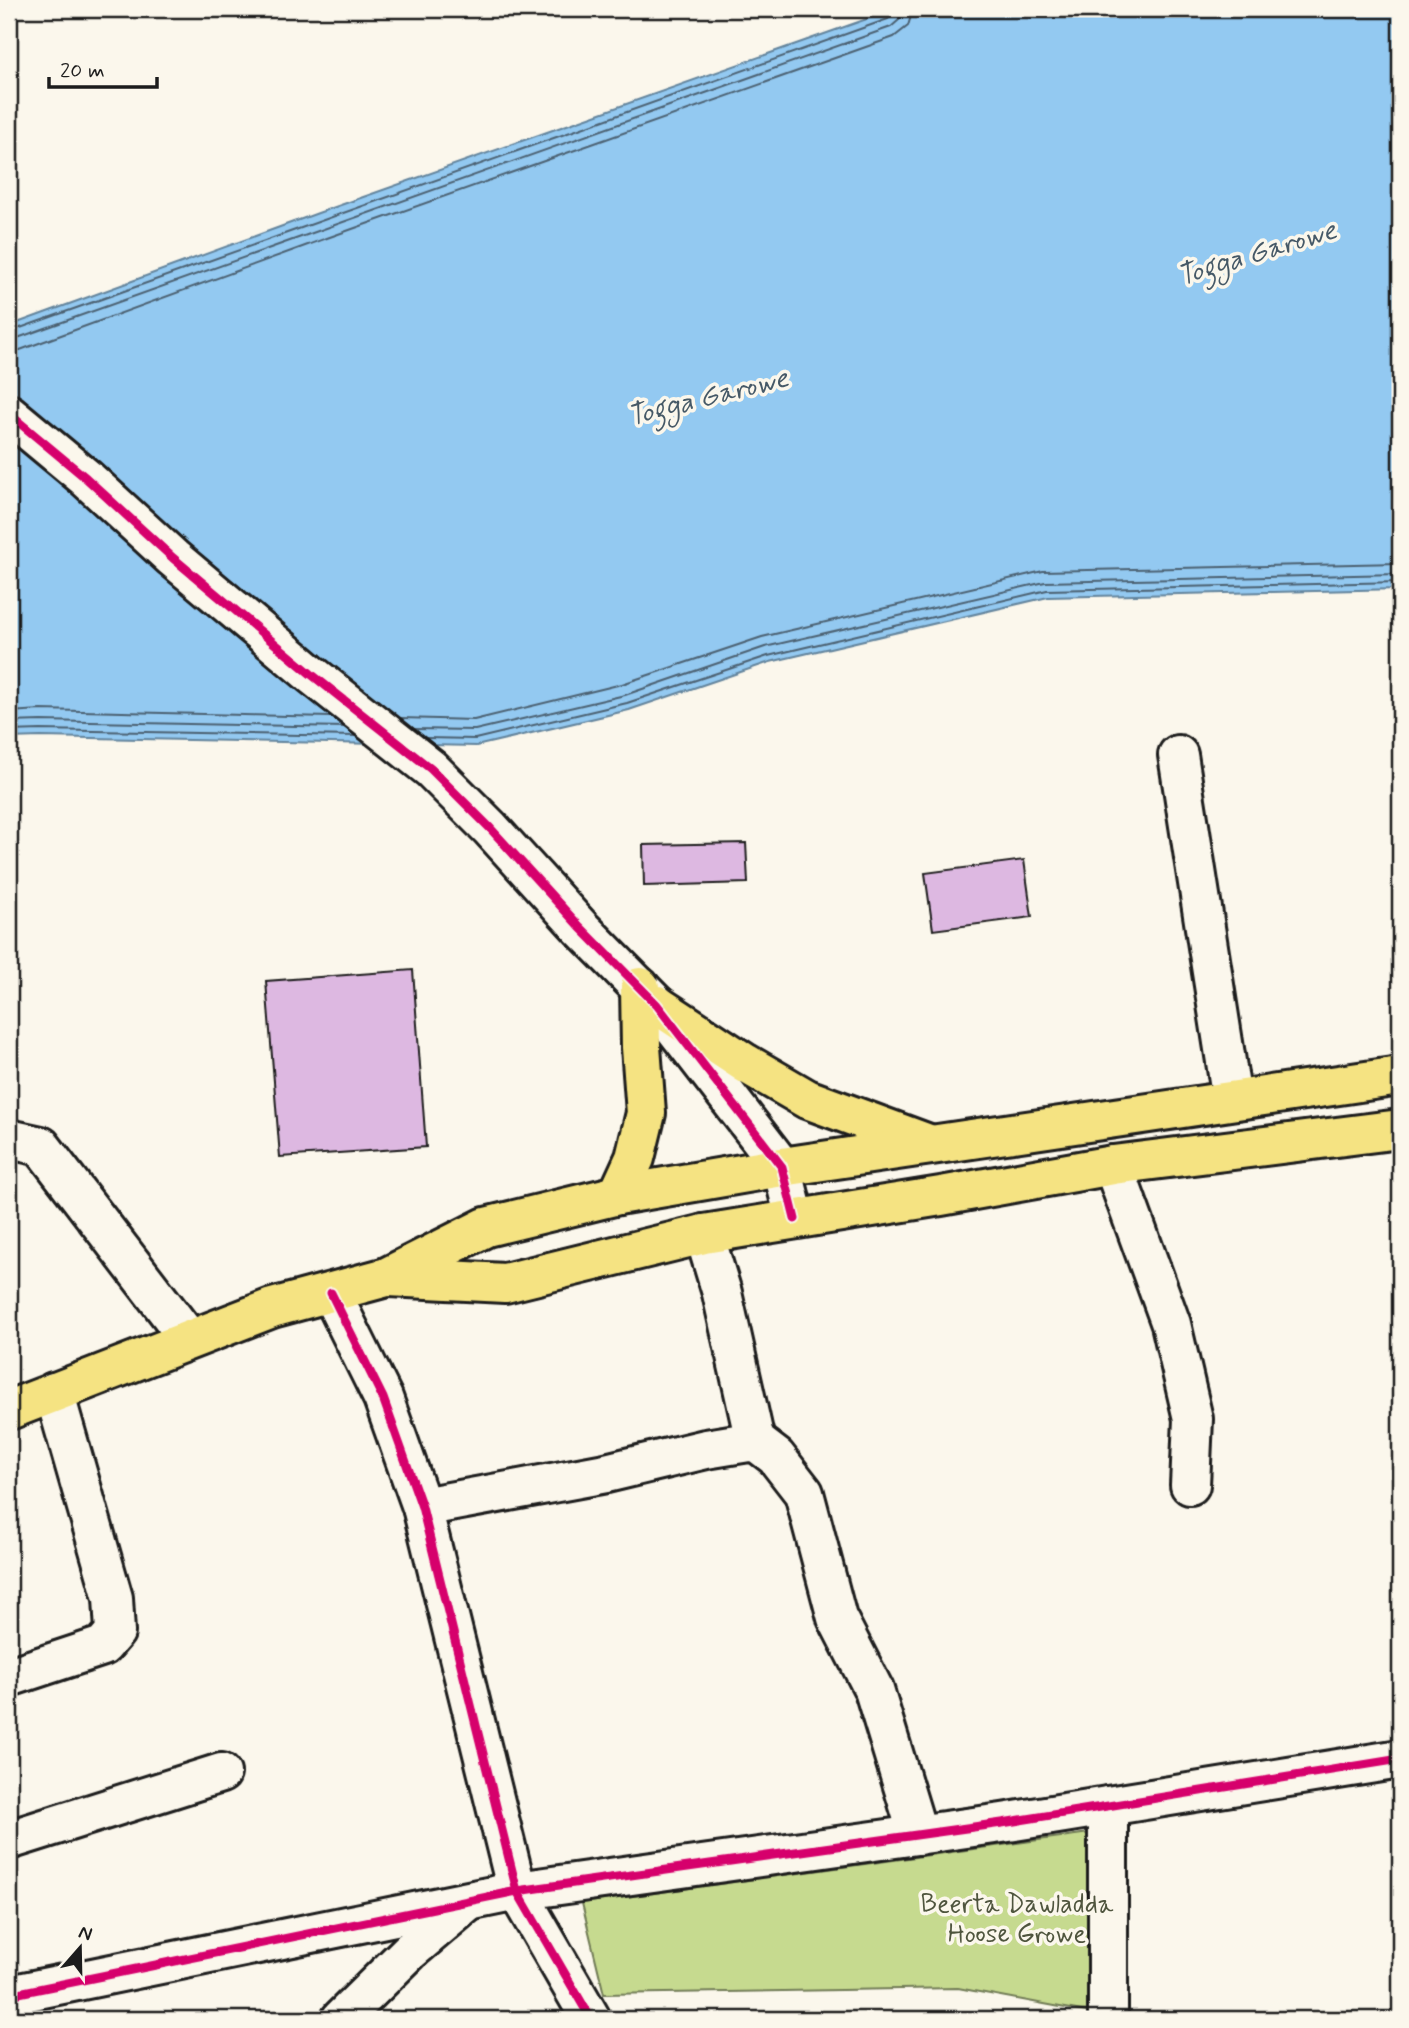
<svg xmlns="http://www.w3.org/2000/svg" width="1409" height="2028" font-family="Mynerve,sans-serif">
<rect width="100%" height="100%" fill="#fbf7ec"/>
<filter id="ink" filterUnits="userSpaceOnUse"><feTurbulence type="fractalNoise" baseFrequency=".0143" numOctaves="2"/><feDisplacementMap in="SourceGraphic" scale="14" xChannelSelector="R" yChannelSelector="G"/><feConvolveMatrix kernelMatrix="1 2 1 2 8 2 1 2 1" color-interpolation-filters="sRGB"/></filter>
<g filter="url(#ink)">
<polygon fill="#c6da8f" stroke="#717b56" stroke-width="2" points="1104,1831 1087,2012 958,1988 604,1994 582,1903"/>
<polygon fill="#93c9f1" stroke="#63849c" stroke-width="2" points="895,9 1400,9 1400,589 1048,597 770,662 629,710 476,746 41,737 9,738 9,326 318,213"/>
<g fill="none" stroke-linecap="round" stroke-linejoin="round">
<g stroke="#4c6171" stroke-width="2">
<polyline points="9,332 888,19 893,15 894,9"/>
<polyline points="9,341 891,27 899,20 902,9"/>
<polyline points="9,351 20,350 327,238 894,37 908,26 913,9"/>
<polyline points="9,712 41,710 331,717"/>
<polyline points="401,718 474,720 622,684 762,637 1043,571 1400,563"/>
<polyline points="9,722 41,721 345,727"/>
<polyline points="414,729 475,730 625,695 765,647 1045,582 1400,574"/>
<polyline points="9,731 41,730 356,736"/>
<polyline points="426,738 475,739 627,703 768,656 1047,590 1400,582"/>
</g>
</g>
<g fill="#ddb8e1" stroke="#1c1c1c" stroke-width="2">
<polygon points="746,843 748,883 644,886 643,845"/>
<polygon points="1024,860 1032,917 933,930 925,873"/>
<polygon points="413,970 426,1147 280,1157 266,981"/>
</g>
<g fill="none" stroke-linecap="round" stroke-linejoin="round">
<g stroke="#1c1c1c" stroke-width="44">
<g id="minor">
<polyline points="9,414 86,478 173,558 311,674 431,769 490,828 580,927 657,1005 782,1167 795,1219"/>
<polyline points="1178,755 1232,1100"/>
<polyline points="9,1139 41,1146 189,1339"/>
<polyline points="1113,1165 1171,1324 1193,1419 1190,1485"/>
<polyline points="704,1234 722,1293 755,1441"/>
<polyline points="331,1293 383,1398 422,1507 517,1891 591,2019"/>
<polyline points="422,1507 606,1473 706,1449 755,1441 776,1457 804,1493 837,1618 874,1690 918,1835"/>
<polyline points="9,1677 103,1646 115,1632 113,1598 54,1392"/>
<polyline points="9,1840 221,1773"/>
<polyline points="9,1995 517,1891 1002,1823 1400,1759"/>
<polyline points="341,2019 410,1951 468,1902"/>
<polyline points="1108,2019 1108,1806"/>
</g>
</g>
<g stroke="#1c1c1c" stroke-width="44">
<g id="major">
<polyline points="657,1005 745,1063 807,1099 926,1143"/>
<polyline points="618,1195 635,1158 646,1113 641,1047 640,987"/>
<polyline points="389,1277 505,1283 704,1234 941,1196 1113,1165 1400,1129"/>
<polyline points="9,1410 272,1308 387,1277 486,1227 618,1195 782,1167 1400,1076"/>
</g>
</g>
<use href="#minor" stroke="#fbf7ec" stroke-width="38"/>
<use href="#major" stroke="#f5e382" stroke-width="38"/>
<g stroke="#fbf7ec" stroke-width="13">
<g id="cycleway">
<polyline points="9,414 86,478 173,558 311,674 431,769 490,828 580,927 657,1005 782,1167 795,1219"/>
<polyline points="331,1293 383,1398 422,1507 517,1891 591,2019"/>
<polyline points="9,1995 517,1891 1002,1823 1400,1759"/>
</g>
</g>
<use href="#cycleway" stroke="#d6006c" stroke-width="9"/>
</g>
</g>
<g text-anchor="middle" dominant-baseline="central" stroke-width="7" stroke-linejoin="round" paint-order="stroke">
<g font-size="26" fill="#4f553e" stroke="#fbf7ec">
<text x="1017" y="1905">Beerta Dawladda<tspan x="1017" dy="30">Hoose Growe</tspan></text>
</g>
<g font-size="28" font-style="italic" fill="#465967" stroke="#fbf7ec">
<text transform="translate(1257 254) rotate(-17)">Togga Garowe</text>
<text transform="translate(708 398) rotate(-14)">Togga Garowe</text>
</g>
</g>
<rect width="1409" height="2028" fill="none" stroke="#fbf7ec" stroke-width="35"/>
<rect x="18" y="18" width="1374" height="1993" fill="none" stroke="#1c1c1c" stroke-width="2.5" filter="url(#ink)"/>
<g transform="translate(80 1948) rotate(20)" stroke="#fbf7ec" stroke-width="5" paint-order="stroke">
<path d="M0-5L12 26L0 18L-12 26Z" fill="#1c1c1c"/>
<text y="-10" font-size="19" font-weight="bold" text-anchor="middle" fill="#1c1c1c">N</text>
</g>
<path d="M49 77v10h108v-10" fill="none" stroke="#1c1c1c" stroke-width="3.5"/>
<text x="60" y="77" font-size="21" fill="#1c1c1c" stroke="#fbf7ec" stroke-width="5" paint-order="stroke">20 m</text>
</svg>
